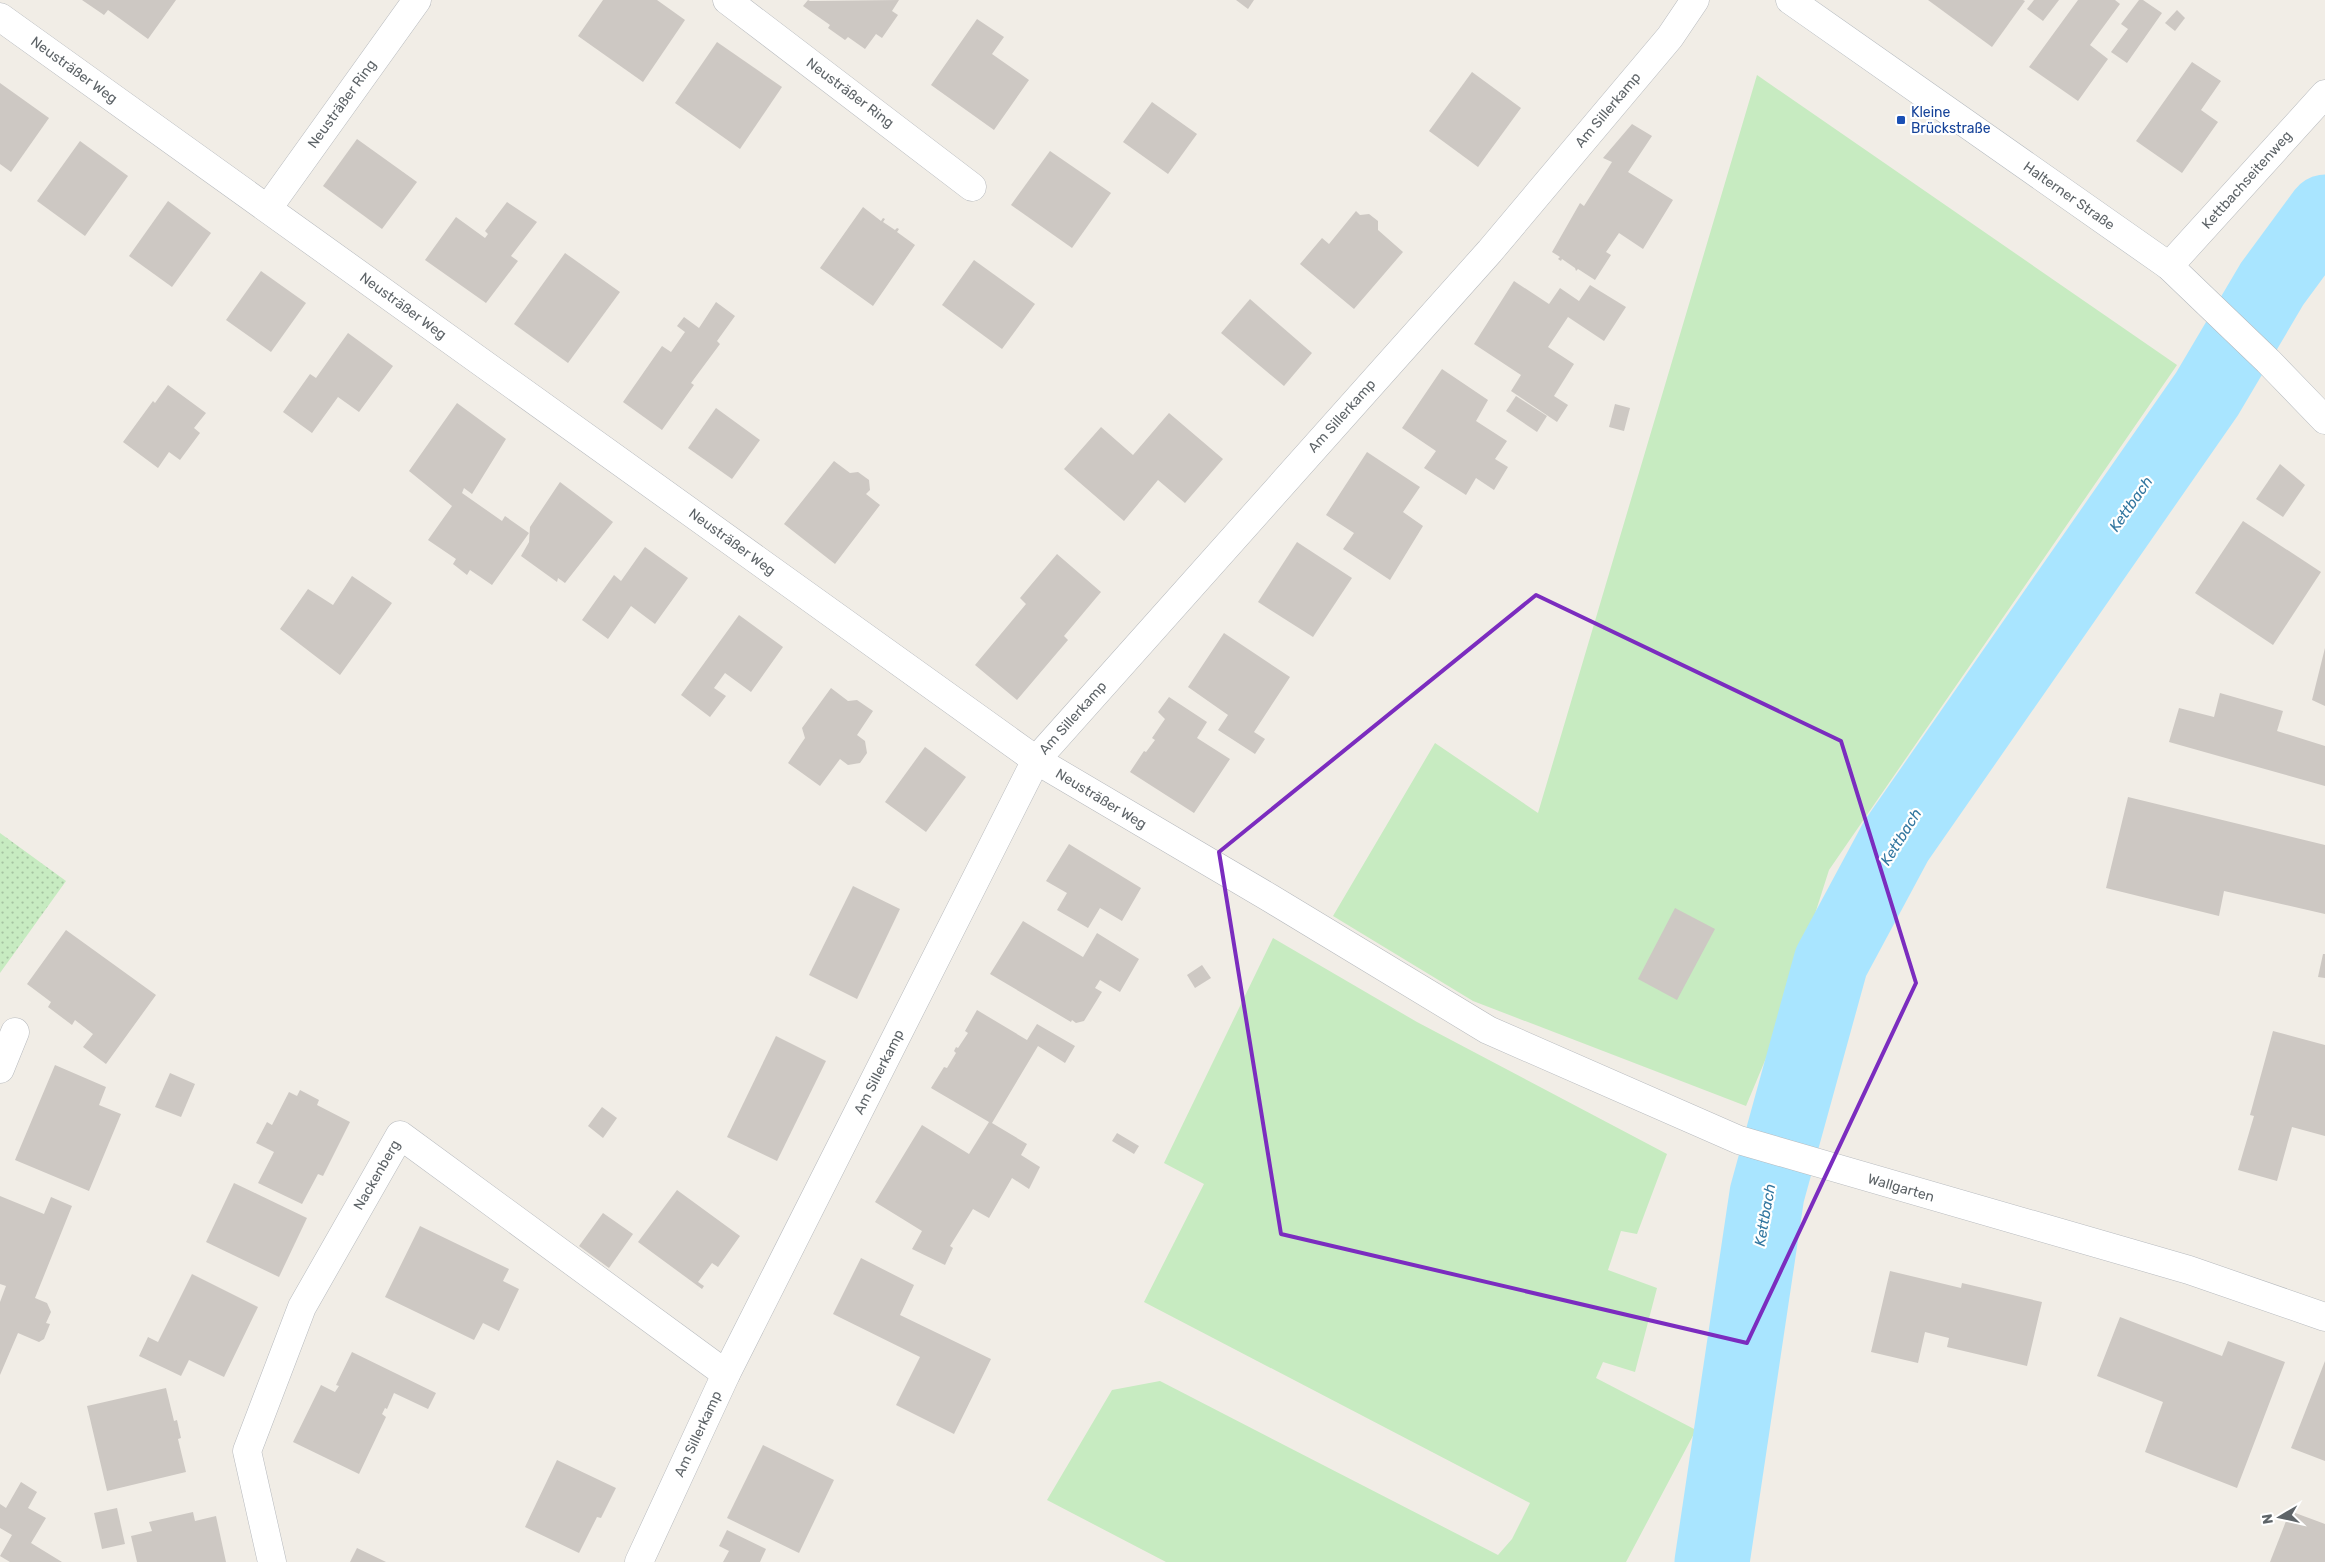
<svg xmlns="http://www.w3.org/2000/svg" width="2325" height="1562" font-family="Rubik,sans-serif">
<defs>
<pattern id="park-dots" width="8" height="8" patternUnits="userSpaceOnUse" patternTransform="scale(1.25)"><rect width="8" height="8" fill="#c7ebc1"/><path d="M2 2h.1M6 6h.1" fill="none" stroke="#a5c2a1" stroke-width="1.8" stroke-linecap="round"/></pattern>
</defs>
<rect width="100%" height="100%" fill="#f1ede6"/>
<g fill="#c7ebc1">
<polygon points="1757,75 2177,365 1829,870 1779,1027 1746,1106 1473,1001 1333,916 1435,743 1538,813"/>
<polygon points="1273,938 1417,1022 1667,1154 1637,1234 1621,1231 1608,1270 1657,1288 1635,1372 1603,1362 1596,1378 1696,1430 1626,1562 1166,1562 1047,1500 1112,1390 1160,1381 1498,1555 1512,1539 1530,1503 1144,1302 1204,1184 1164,1163"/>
</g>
<polygon fill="url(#park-dots)" points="0,833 66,881 0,973"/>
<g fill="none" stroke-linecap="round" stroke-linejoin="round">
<polyline stroke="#a9e5ff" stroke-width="75" points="1712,1562 1767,1194 1831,962 1896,841 2207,394 2272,284 2325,212"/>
</g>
<g fill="#cdc8c3">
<polygon points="82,0 176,0 148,39 108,10 104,15"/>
<polygon points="603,0 657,0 685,20 643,82 578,36"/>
<polygon points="808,0 810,1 899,0 892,11 898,15 882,38 876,34 865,49 848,37 845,40 828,28 830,25 803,6"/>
<polygon points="1236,0 1254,0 1248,9"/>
<polygon points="1928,0 2023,0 2025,1 1992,47"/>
<polygon points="2034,0 2059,0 2043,21 2027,9"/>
<polygon points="2078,0 2115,0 2120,4 2090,45 2108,59 2078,101 2029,67"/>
<polygon points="2139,0 2143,0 2162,13 2127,63 2111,52 2128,29 2121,24"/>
<polygon points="2177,10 2185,18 2175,31 2165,23"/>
<polygon points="977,19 1004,37 992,54 1029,80 994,130 931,85"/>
<polygon points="717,42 782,87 740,149 675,103"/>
<polygon points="2192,62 2221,81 2201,110 2218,122 2182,173 2136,141"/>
<polygon points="1472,72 1521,108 1478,167 1429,131"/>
<polygon points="0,83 49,118 11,172 0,164"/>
<polygon points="1152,102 1197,134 1168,174 1123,142"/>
<polygon points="1632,124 1652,136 1628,172 1673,200 1643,249 1619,233 1606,252 1611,255 1595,280 1578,269 1576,271 1575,268 1562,259 1561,261 1558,259 1560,257 1552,252 1580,203 1584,206 1612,162 1603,158"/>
<polygon points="357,139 417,182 382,229 323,186"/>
<polygon points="80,141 128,176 85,236 37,201"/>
<polygon points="1050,151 1111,193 1072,248 1011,205"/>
<polygon points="168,201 211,233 172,287 129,256"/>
<polygon points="507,202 537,222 511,256 518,261 486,303 425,260 456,217 485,238 488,234 485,231"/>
<polygon points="863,207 881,221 883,218 885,219 883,222 895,230 897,228 899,229 897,232 915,245 873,306 820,268"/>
<polygon points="1356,211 1360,215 1369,214 1378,221 1378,230 1403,252 1354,309 1300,264 1322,238 1329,244"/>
<polygon points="565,253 620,292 568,363 514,324"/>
<polygon points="974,260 1035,304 1002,349 942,305"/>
<polygon points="261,271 306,303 271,352 226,320"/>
<polygon points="1514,281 1549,304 1560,288 1579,301 1590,285 1626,307 1604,341 1568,317 1548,347 1574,364 1554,396 1568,405 1557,422 1511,391 1521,375 1474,344"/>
<polygon points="1250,299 1312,353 1284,386 1221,333"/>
<polygon points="716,302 735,316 717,341 720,344 691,383 694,385 662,430 623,402 662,346 671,352 685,332 677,326 684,317 699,328"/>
<polygon points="348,333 393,366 359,412 338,397 312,433 283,412 310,374 316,378"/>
<polygon points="1442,369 1488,400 1476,421 1507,441 1495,459 1508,467 1494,490 1476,478 1466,495 1424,468 1436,451 1402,428"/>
<polygon points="168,385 206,413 194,428 200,433 180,460 169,452 158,468 123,442 153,401 155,403"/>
<polygon points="1516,396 1547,416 1537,432 1506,411"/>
<polygon points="457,403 506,439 472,494 464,488 462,493 502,521 505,516 529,533 492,585 470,570 467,575 453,564 456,559 428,540 452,506 409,471"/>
<polygon points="1615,404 1630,408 1624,431 1609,427"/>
<polygon points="716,408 760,440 732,479 688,448"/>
<polygon points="1169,413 1223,459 1185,503 1158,480 1124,521 1064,469 1101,427 1133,455"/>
<polygon points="1367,452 1420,487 1403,512 1423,526 1390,580 1343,549 1354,533 1326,515"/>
<polygon points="834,461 850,473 858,472 869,480 870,490 866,494 880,505 835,564 784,524"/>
<polygon points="2280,464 2305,485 2283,517 2256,499"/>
<polygon points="560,482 613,522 565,583 558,578 557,582 521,556 529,542 530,527"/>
<polygon points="2243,521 2321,572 2273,645 2195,593"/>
<polygon points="1297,542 1352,578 1313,637 1258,602"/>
<polygon points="645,547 688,578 655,624 631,606 608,639 582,620 614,575 621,581"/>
<polygon points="1057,554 1101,592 1064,636 1068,640 1017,700 975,665 1026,604 1020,598"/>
<polygon points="352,576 392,603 340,675 280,629 308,589 333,605"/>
<polygon points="739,615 783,647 751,692 725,673 714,688 726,696 710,717 681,695"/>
<polygon points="1224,633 1290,677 1254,732 1265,739 1255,754 1218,730 1228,715 1188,687"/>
<polygon points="2325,648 2325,706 2312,700"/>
<polygon points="831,688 848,701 857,700 873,711 857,735 865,741 867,753 860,763 848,765 840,759 820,786 788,763 805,738 802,728"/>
<polygon points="2220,693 2283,711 2277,731 2325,746 2325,786 2169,742 2179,708 2214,717"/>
<polygon points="1169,697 1207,722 1197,738 1230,759 1194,813 1130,772 1144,751 1146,752 1155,740 1152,738 1165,719 1158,712"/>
<polygon points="925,747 966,777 926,832 885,802"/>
<polygon points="2128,797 2325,845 2325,914 2224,891 2219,916 2106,888"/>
<polygon points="1069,844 1141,888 1122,921 1100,908 1088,928 1057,910 1067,893 1046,881"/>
<polygon points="853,886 900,909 857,999 809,975"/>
<polygon points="1675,908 1715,929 1677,1000 1638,979"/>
<polygon points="1023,921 1083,957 1097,933 1139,959 1120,992 1100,980 1095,988 1102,992 1084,1021 1076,1023 1072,1020 1071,1022 990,974"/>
<polygon points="66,930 156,995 106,1064 83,1047 93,1034 75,1020 72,1025 48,1007 51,1002 27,984"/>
<polygon points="2323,954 2325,954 2325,978 2318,977"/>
<polygon points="1202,965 1211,978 1195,988 1187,975"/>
<polygon points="977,1010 1027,1040 1037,1024 1075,1046 1065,1063 1038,1046 992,1123 1027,1144 1021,1155 1040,1167 1029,1189 1012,1178 989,1218 973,1209 950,1246 953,1248 945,1265 912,1249 922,1231 875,1202 922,1125 969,1154 989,1122 931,1088 944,1067 947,1068 956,1053 954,1051 956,1047 958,1048 968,1033 965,1031"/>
<polygon points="2273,1031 2325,1045 2325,1136 2292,1127 2277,1181 2238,1170 2254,1116 2250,1115"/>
<polygon points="776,1036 826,1061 777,1161 727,1137"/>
<polygon points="55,1065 106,1087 99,1105 121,1114 89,1191 15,1160"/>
<polygon points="170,1073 195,1084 181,1117 155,1107"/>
<polygon points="300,1090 319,1100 317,1105 350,1122 323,1176 318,1174 302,1204 258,1183 274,1152 256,1143 267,1122 272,1125 289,1092 297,1096"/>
<polygon points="602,1107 617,1118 603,1138 588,1126"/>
<polygon points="1117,1133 1139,1146 1134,1154 1112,1141"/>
<polygon points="234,1183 307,1218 279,1277 206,1242"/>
<polygon points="677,1190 740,1236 718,1267 712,1263 698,1282 704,1286 702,1289 638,1242"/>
<polygon points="0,1196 44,1214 51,1197 72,1206 35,1298 47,1303 51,1312 46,1323 50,1324 44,1339 39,1342 18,1333 0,1375 0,1302 6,1286 0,1284"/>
<polygon points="603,1213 633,1234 609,1268 579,1246"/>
<polygon points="420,1226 509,1269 503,1281 519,1289 499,1331 483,1323 474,1340 385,1297"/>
<polygon points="861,1258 914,1285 900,1315 991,1359 954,1434 896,1405 920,1357 833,1314"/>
<polygon points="1890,1271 1961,1288 1962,1283 2042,1302 2027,1366 1947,1347 1949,1338 1925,1332 1918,1363 1871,1352"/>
<polygon points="192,1274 258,1307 224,1377 189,1360 181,1376 139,1356 148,1337 158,1342"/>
<polygon points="2120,1317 2222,1356 2228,1341 2285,1362 2237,1488 2145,1452 2163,1402 2097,1376"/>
<polygon points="352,1352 436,1393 428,1409 394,1393 387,1409 385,1408 382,1414 386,1417 359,1474 293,1442 321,1385 335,1392 339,1386 336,1385"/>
<polygon points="2325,1361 2325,1461 2291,1448"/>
<polygon points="166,1388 174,1421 177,1420 181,1438 178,1439 186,1472 107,1491 87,1406"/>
<polygon points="763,1445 834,1480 799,1553 727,1518"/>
<polygon points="557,1460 616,1488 601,1518 597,1517 579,1553 525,1527"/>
<polygon points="21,1482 37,1492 28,1508 46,1518 31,1543 62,1562 10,1562 0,1556 12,1535 0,1528 0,1504 6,1508"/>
<polygon points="117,1508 125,1544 102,1549 94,1513"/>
<polygon points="2290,1511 2325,1524 2325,1562 2270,1562"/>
<polygon points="193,1512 195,1521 216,1516 226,1562 137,1562 131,1536 152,1531 149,1522"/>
<polygon points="727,1530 766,1549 760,1562 723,1562 729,1551 719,1546"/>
<polygon points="357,1548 386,1562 350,1562"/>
</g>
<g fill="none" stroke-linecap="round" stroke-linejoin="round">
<g stroke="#b7babe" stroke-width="29">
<g id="minor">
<polyline points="727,0 972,187"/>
<polyline points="0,17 1036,760 1270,898 1488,1030 1739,1140 2189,1270 2325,1317"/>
<polyline points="268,208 417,0"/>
<polyline points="2169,266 2325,94"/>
<polyline points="0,1069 15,1032"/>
<polyline points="272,1562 247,1451 302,1307 400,1135 726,1374"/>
<polyline points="639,1562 726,1374 1036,760 1490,251 1670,37 1695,0"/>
</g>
</g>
<g stroke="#b5babf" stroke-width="29">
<polyline id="secondary" points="1790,0 2169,266 2268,361 2325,420"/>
</g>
<use href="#minor" stroke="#fff" stroke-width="28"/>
<use href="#secondary" stroke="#fff" stroke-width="28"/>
</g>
<path fill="none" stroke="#7b2cbf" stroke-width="4" stroke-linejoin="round" d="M1536,595L1841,741L1916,983L1747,1343L1281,1234L1219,852Z"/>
<rect fill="#1a4fb4" stroke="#fff" stroke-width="2" x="1896" y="115" width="10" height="10" rx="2.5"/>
<g text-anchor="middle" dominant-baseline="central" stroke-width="4.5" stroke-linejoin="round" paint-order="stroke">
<g font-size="14" fill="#5e6468" stroke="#fff">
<text transform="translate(74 70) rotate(36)">Neusträßer Weg</text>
<text transform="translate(850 93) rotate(37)">Neusträßer Ring</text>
<text transform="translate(342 104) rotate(-54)">Neusträßer Ring</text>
<text transform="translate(1608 110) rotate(-50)">Am Sillerkamp</text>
<text transform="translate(2247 180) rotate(-48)">Kettbachseitenweg</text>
<text transform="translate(2069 196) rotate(35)">Halterner Straße</text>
<text transform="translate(403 306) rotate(36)">Neusträßer Weg</text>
<text transform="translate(1342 416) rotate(-48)">Am Sillerkamp</text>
<text transform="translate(732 542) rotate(36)">Neusträßer Weg</text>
<text transform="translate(1073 718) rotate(-48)">Am Sillerkamp</text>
<text transform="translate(1101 799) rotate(31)">Neusträßer Weg</text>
<text transform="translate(879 1072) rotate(-63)">Am Sillerkamp</text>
<text transform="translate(377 1175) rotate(-60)">Nackenberg</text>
<text transform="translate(1901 1188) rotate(16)">Wallgarten</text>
<text transform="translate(698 1434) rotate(-65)">Am Sillerkamp</text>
</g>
<g font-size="14" fill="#164399" stroke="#fff" text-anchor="start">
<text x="1911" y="112">Kleine<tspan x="1911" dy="16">Brückstraße</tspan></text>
</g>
<g font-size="15" font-style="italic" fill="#3377a0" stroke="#fff">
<text transform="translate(2131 504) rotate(-55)">Kettbach</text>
<text transform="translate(1901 837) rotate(-58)">Kettbach</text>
<text transform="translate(1765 1215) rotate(-80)">Kettbach</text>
</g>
</g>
<g transform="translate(2280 1517) rotate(261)" stroke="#ffffff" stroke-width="4" paint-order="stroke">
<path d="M0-4L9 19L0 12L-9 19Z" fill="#5e6468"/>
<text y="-8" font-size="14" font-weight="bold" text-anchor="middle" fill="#5e6468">N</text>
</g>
</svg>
